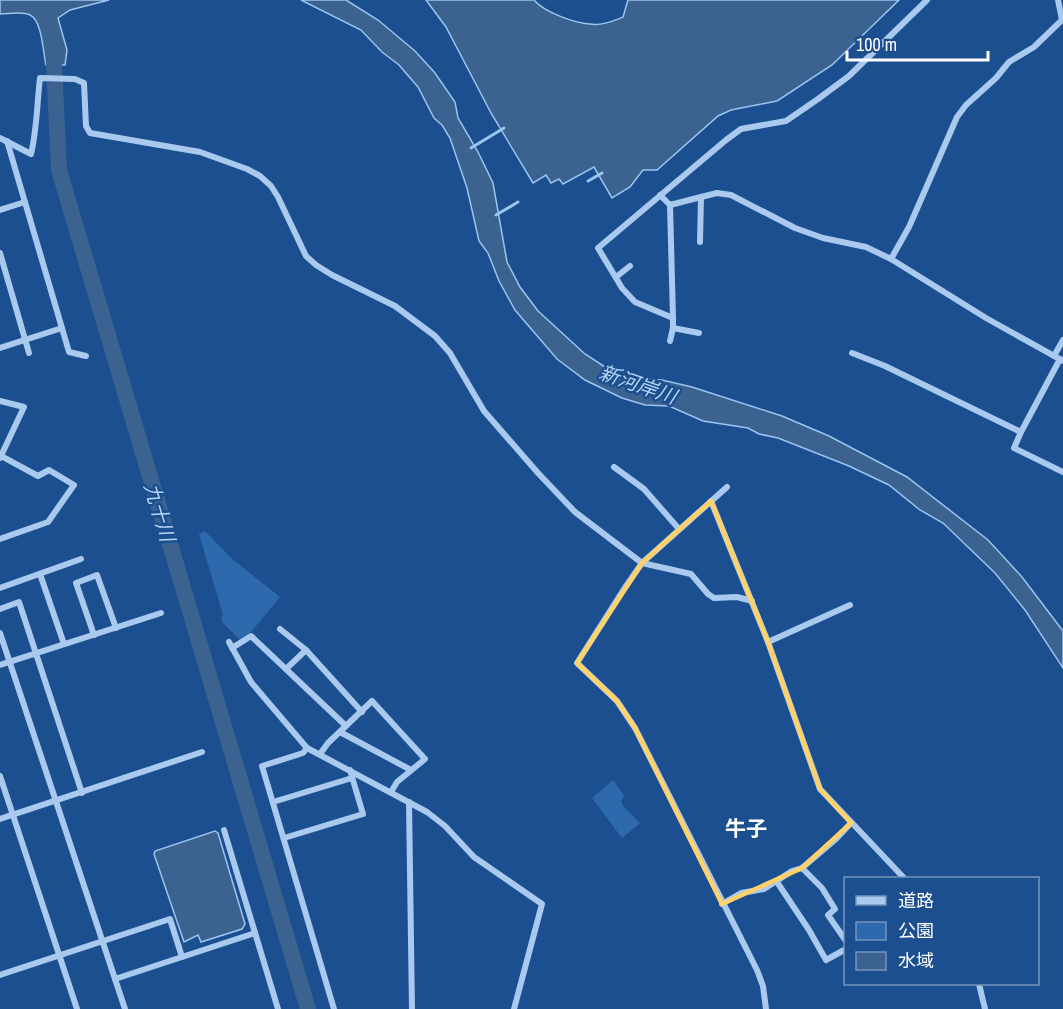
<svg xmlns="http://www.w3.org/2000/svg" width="1063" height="1009" font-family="'Archivo Narrow','Noto Sans JP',sans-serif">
<rect width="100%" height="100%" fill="#1b4f8f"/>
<g fill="#2e69ad">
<polygon points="205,531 231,558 280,597 251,632 240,640 222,622 221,616 223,615 199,534"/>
<polygon points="613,780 624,796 621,801 623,806 640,823 622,838 592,798"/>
</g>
<g fill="#3c6290" stroke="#9cc4f0" stroke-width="1.5">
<path d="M0,0H109L70,10L58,18L67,50L65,65H46C43,52 42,20 30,15C22,11 8,14 0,14Z"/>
<polygon points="301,0 346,0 378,20 415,51 435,73 455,102 458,118 478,152 493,183 507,262 520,287 538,311 585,354 605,367 634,378 662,380 692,387 782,416 829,436 907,477 988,540 1022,577 1063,631 1063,668 1025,610 995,573 943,523 920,510 889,485 849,466 778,438 759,434 748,428 703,421 669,406 645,405 622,398 585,380 557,359 515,310 499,281 488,253 479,241 467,188 450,138 442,125 434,118 418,87 399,65 382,52 361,30"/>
<path d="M426,0H534C544,12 574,23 590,24C601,26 613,21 623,17L628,0H899L832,65L777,101L731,110L718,116L657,170H643L630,187L612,198L594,167L563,184L559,179L551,183L546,175L533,183L491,113L446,27Z"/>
<polygon points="215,831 218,833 245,924 242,929 201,942 198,935 184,942 154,854 155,851"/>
</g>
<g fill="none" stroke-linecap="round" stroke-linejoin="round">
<g stroke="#9cc4f0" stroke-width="3">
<polyline points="471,148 504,128"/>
<polyline points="588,181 602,173"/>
<polyline points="496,215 518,202"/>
</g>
<polyline stroke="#3c6290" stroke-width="16" points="53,44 59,170 308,1009"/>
<g stroke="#a9c9ee" stroke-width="6">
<path d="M0,138L31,154C37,129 37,103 40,78L75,79L84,83L86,126L90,133L200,152L247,169L260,176L271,186L278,197L306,256L316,265L332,275L395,306L435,336L450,353L484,411L538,473L575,512L642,563L624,589L577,663L617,701L635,728L757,970L763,986L766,1009"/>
<polyline points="7,141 69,352 86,356"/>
<polyline points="660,195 670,205 673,318 635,302 622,288 598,248 726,140 741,129 786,121 818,99 849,76 927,0"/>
<polyline points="701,197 717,193 731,195 795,228 823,238 866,247 891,259 986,318 1063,361"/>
<polyline points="670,205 701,197 700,242"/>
<polyline points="0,210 25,202"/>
<polyline points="0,253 29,353"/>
<polyline points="891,259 909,227 957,117 966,105 996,78 1009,62 1034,47 1062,20 1058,0"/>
<polyline points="616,277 630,266"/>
<polyline points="673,328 699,333"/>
<polyline points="670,341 673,328 673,318"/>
<polyline points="0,348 62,328"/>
<polyline points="852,353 885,366 1021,432"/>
<polyline points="1054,356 1063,340"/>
<polyline points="1060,359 1021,432 1014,448 1063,472"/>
<polyline points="0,401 24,407 0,458"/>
<polyline points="614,467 644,489 679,529"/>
<polyline points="711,501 768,642 820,789 904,878"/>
<polyline points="0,539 48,522 74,485 49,470 38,476 1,456"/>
<polyline points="642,563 691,574 708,594 714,598 737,597 752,601"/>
<polyline points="642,563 727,487"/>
<polyline points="40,574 64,644"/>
<polyline points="0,588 81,559"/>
<polyline points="0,609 19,602 82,793"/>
<polyline points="280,629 306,650"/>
<polyline points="0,633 125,1009"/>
<polyline points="94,635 76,583 97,575 116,628"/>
<polyline points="229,642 251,682 307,748 427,812 445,826 474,857 542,904 514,1009"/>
<polyline points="768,642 850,605"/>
<polyline points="232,648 251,636 346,726"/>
<polyline points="0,665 161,613"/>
<polyline points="286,669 306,650 362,712"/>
<polyline points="340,732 411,770"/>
<polyline points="307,748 303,753 262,766 334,1009"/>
<polyline points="320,754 328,743 372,701 425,759 397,782 391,792"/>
<polyline points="0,776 77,1009"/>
<polyline points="273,802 352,778"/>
<polyline points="409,802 412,1009"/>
<polyline points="0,819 202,752"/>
<polyline points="224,830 278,1009"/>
<polyline points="284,838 363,814 350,770"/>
<polyline points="802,868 822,888 835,909 828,915 846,941"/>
<polyline points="777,882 809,930 826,960 846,949"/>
<polyline points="722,904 741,893 764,889 792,871 802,868 836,839 851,823"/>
<polyline points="0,975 170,919 182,957"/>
<polyline points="115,979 255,933"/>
<polyline points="979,984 985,1009"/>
</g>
</g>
<path fill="none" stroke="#ffd166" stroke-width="4.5" stroke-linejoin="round" d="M711,501L768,642L820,789L851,823L802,868L722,904L635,728L617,701L577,663L642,563Z"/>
<g text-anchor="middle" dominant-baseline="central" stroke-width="5" stroke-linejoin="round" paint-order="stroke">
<g font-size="20" font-style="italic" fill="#b5d3f5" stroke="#1b4f8f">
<text transform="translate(638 384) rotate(19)">新河岸川</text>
<text transform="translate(160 512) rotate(73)">九十川</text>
</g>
<g font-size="21" font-weight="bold" fill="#fff" stroke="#1b4f8f">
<text x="746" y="828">牛子</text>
</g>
</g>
<rect x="844" y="877" width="195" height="108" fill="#1b4f8f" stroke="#7695bc" stroke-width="1.5"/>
<rect x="856" y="896" width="30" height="9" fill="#a9c9ee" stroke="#7695bc" stroke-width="1.5"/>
<text x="898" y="907" font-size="18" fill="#ffffff">道路</text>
<rect x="856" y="922" width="30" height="18" fill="#2e69ad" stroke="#7695bc" stroke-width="1.5"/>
<text x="898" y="937" font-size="18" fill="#ffffff">公園</text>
<rect x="856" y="952" width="30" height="18" fill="#3c6290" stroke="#7695bc" stroke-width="1.5"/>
<text x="898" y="967" font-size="18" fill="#ffffff">水域</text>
<path d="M847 51v9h141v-9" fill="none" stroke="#ffffff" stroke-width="3"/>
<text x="856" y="51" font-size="18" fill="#ffffff" stroke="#1b4f8f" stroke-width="4.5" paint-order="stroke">100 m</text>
</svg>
